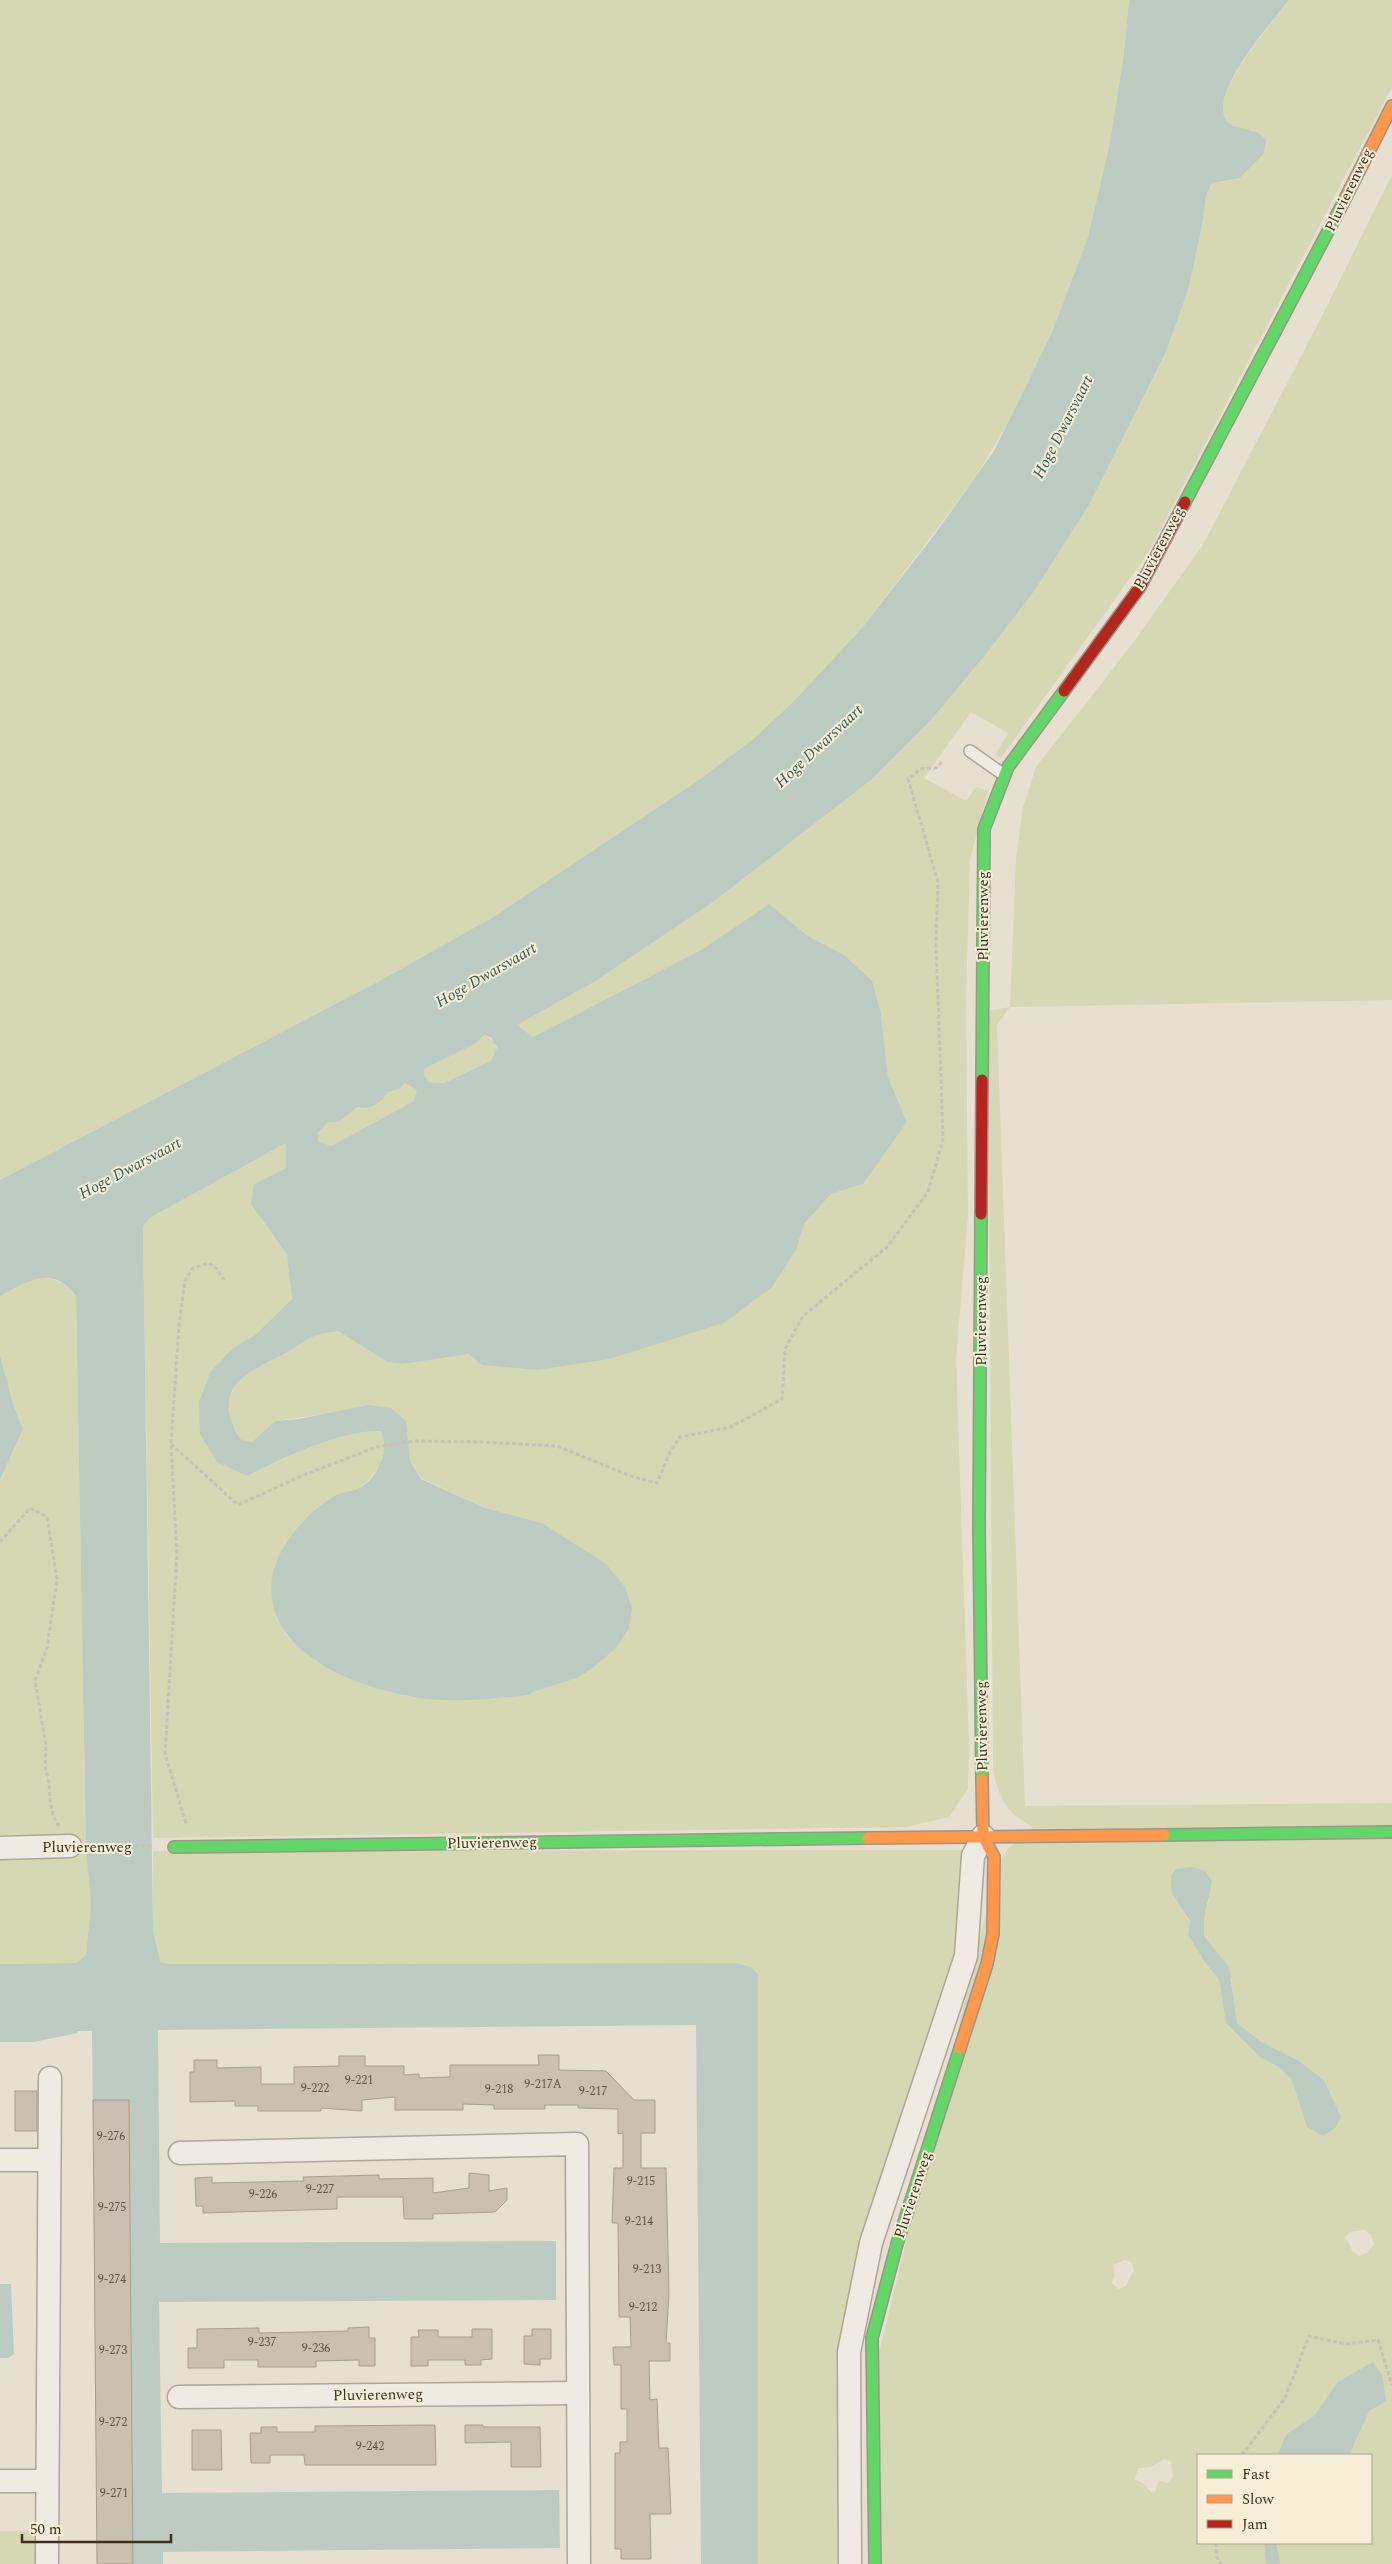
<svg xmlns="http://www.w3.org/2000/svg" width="1392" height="2564" font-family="Spectral,serif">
<rect width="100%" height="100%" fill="#e7e0d1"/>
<g fill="#d6d7b3" fill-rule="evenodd">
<polygon points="0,0 1129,0 1123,61 1109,147 1088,237 1053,330 1007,424 975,478 862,628 793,702 752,740 696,782 495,916 383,979 0,1180"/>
<path d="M1289,0H1392V87L1148,553L1001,758L995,755L1008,733L971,712L924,778L966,801L976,787L988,791L970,860L966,1000L968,1215L956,1359L969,1745L968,1789L949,1817L907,1827L153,1838L143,1226L151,1217L286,1143V1168L254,1184L263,1222L287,1255L292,1299L255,1335L233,1348L211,1371L247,1476C283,1458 342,1430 382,1431L385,1448L379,1467L362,1487L334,1496L272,1598L285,1634L316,1662L405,1696L458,1700L502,1698L528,1695L535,1691L580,1548L542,1523L485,1508L421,1478L410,1461L406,1421L331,1413L275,1421L252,1442L240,1439C208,1387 246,1373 286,1353C295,1348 303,1341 312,1336C320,1333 330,1333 338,1331L387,1362L403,1364L469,1354L696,1331L724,1323L796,1250L804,1224L831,1194L863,1184L907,1122L888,1077L881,1014L844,955L808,936L769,904L701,950L533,1037L517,1025L594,982L713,902L871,780L931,720L986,654L1035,590L1089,505L1165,355L1188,291L1202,226L1206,196L1212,183L1240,178L1263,155L1254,130C1244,129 1233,129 1226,120C1206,98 1275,19 1289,0Z"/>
<path d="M1392,175V1000L1010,1007L997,1025L1025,1806L1392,1803V2564H882L878,2357L999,1861L1008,1849L1033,1827C1005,1812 999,1799 993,1769L988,1011L1010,1007L1016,858L1023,807L1036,767L1133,643L1204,543L1322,316ZM1172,1894L1209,1899L1204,1920V1936L1232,1980L1233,2003L1237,2023L1260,2041L1299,2061L1324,2080L1341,2117L1300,2102L1292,2080L1279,2067L1260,2057L1226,2023L1219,1980L1204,1961L1188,1935L1190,1922ZM1364,2230L1371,2235L1374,2244L1368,2252L1359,2256L1353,2252L1345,2237L1350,2232ZM1125,2260L1132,2263L1134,2271L1125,2287L1118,2289L1112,2283L1115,2276L1113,2265ZM1198,2455H1371V2543H1198ZM1164,2459L1171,2462L1173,2477L1169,2483L1159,2481L1155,2491L1151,2492L1143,2483L1134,2479L1139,2468L1151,2467Z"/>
<polygon points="486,1035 498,1046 491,1061 444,1083 429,1082 424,1075 424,1070 428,1067 473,1045"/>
<path d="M405,1083L418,1090L414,1101L331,1146L317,1141C319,1121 341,1115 357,1107L362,1109L388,1092L399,1089Z"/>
<path d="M36,1277C54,1278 65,1282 76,1296L86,1851L91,1904L86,1955L76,1963L0,1964V1481L23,1429L13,1404L0,1355V1296Z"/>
<polygon points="969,1850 960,1957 866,2241 842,2564 758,2564 758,1974 751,1967 736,1963 170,1964 160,1962 153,1929 153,1851"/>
<rect x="0" y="2531" width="38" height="33"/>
</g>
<g fill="#bcccc2" fill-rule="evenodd">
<path d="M1129,0H1289C1272,22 1211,90 1225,118C1233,134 1255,123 1266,141L1263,155L1240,178L1212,183L1206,196L1202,226L1188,291L1165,354L1089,505L1035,590L986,654L931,720L871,780L713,902L594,982L517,1025L533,1037L701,950L769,904L808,936L844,955L872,981L881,1014L888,1077L907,1122L863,1184L831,1194L804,1224L796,1250L772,1287L724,1323L609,1359L537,1370L482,1365L469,1354L403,1364L387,1362L338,1331C330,1333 320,1333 312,1337C303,1341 295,1348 286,1353C246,1373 209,1387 240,1439L252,1442L275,1421L299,1419L369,1405L391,1408L406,1421L410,1461L421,1479L485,1508L542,1523L606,1564L625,1587L632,1609L629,1628L616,1648L591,1669L577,1678L535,1691L528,1695C488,1700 443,1704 404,1695C354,1685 279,1656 272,1598C266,1558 301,1517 333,1497C341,1491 353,1492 361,1487C373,1481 383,1462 384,1449C385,1444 383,1437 381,1431C342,1430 282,1458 247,1476L217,1462L200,1434L199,1402L211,1371L233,1348L255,1335L292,1299L287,1255L251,1204L254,1184L286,1168V1143L151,1217L143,1226L153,1929L160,1962L170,1964L736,1963L751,1967L758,1974V2564H701L696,2025L158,2030L160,2243L556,2241V2300L159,2302L162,2493L559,2490L560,2548L163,2552V2564H97L92,2031H77L78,2033L33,2042H0V1964L76,1963L86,1955L91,1904L86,1851L76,1296C51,1264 29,1281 0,1296V1180L383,979L495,916L696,782L752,740L793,702L862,628L935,534L994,451L1053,330L1088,237L1109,147L1123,61ZM485,1035L492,1038L493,1043L498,1046L491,1061L444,1083L429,1082L424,1075V1070L428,1067L473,1045ZM405,1083L417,1090L414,1101L331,1146L318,1141V1133L328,1122H338L357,1107C369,1111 382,1102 388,1092L399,1089Z"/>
<polygon points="0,1355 13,1404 23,1429 0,1480"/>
<polygon points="1192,1867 1205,1871 1212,1881 1204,1920 1204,1936 1229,1967 1237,2023 1260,2041 1299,2061 1324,2080 1341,2117 1335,2128 1323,2136 1307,2127 1292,2080 1279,2067 1260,2057 1226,2023 1219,1980 1204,1961 1188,1935 1190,1921 1172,1894 1171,1876 1176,1869"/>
<polygon points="0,2284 11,2284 14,2354 8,2358 0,2358"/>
<polygon points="1373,2362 1382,2375 1386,2401 1369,2411 1349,2455 1277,2455 1287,2434 1314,2416 1338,2382"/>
<polygon points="1264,2543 1276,2543 1280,2564 1266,2564"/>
</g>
<g fill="#cbbfb2" stroke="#a89c90">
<polygon points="538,2055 559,2055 559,2070 606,2071 634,2100 655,2100 655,2133 641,2133 641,2168 666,2168 669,2293 666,2343 670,2343 670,2361 649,2361 650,2400 657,2399 659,2448 668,2448 671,2514 650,2514 651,2559 621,2559 621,2549 615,2549 615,2453 620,2453 620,2442 627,2442 627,2409 621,2409 621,2365 614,2365 613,2347 631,2347 630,2317 619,2317 618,2223 612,2223 614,2168 623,2168 623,2133 618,2134 618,2109 578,2108 578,2105 545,2105 545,2109 494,2109 494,2105 463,2104 463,2110 395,2110 395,2097 362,2100 362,2111 321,2108 321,2111 258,2111 258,2106 235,2106 235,2101 190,2102 190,2072 194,2072 194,2060 217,2060 217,2068 261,2067 261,2084 294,2084 294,2067 339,2066 339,2056 365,2056 365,2066 404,2066 404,2075 419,2074 419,2078 450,2077 450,2065 539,2065"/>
<rect x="15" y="2091" width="22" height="40"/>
<polygon points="93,2100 129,2100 133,2564 97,2564"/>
<polygon points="469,2173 489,2175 489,2191 507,2188 507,2200 495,2212 433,2214 433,2219 404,2219 403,2197 337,2197 337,2209 203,2213 203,2206 196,2206 195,2178 212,2177 212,2183 304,2181 303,2177 379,2175 379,2179 433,2178 433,2193 469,2188"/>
<polygon points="369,2327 369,2338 375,2338 375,2366 359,2366 359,2360 316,2361 316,2367 258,2367 258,2360 224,2360 224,2368 188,2368 188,2348 197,2348 197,2329 259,2328 259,2333 348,2331 348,2328"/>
<polygon points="472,2329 492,2329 492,2359 481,2360 481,2365 465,2365 465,2360 428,2360 428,2366 411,2366 411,2337 419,2337 418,2330 438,2330 438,2337 472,2337"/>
<polygon points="532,2329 551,2329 551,2359 540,2359 540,2365 524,2364 524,2336 532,2336"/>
<polygon points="435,2425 436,2465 305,2465 304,2455 270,2455 270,2463 251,2463 250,2433 261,2433 261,2427 277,2427 277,2432 315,2432 315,2426"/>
<polygon points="465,2425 483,2425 483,2427 540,2427 541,2467 511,2467 511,2442 465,2443"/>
<polygon points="192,2430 221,2430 222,2470 192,2470"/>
</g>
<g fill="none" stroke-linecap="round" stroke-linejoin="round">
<g stroke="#ada599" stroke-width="14">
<polyline id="lane" points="970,751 1004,775"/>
</g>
<g stroke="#ada599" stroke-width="25">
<g id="street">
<polyline points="0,1848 70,1846"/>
<polyline points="180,2153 577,2144 579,2564"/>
<polyline points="0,2160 49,2160"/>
<polyline points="179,2397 577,2393"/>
<polyline points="0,2481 46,2481"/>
<polyline points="47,2564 50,2078"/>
<polyline points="850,2564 849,2352 871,2243 966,1956 973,1856 983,1836"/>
</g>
</g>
<g stroke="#9c958a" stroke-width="14">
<g id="fast">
<polyline points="1185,502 1343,203"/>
<polyline points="982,1080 984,829 1008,767 1064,691"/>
<polyline points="981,1214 979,1527 982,1779"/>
<polyline points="1164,1835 1392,1832"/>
<polyline points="174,1847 868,1838"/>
<polyline points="875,2564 872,2338 897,2244 960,2048"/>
</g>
</g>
<g stroke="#9c958a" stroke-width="14">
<g id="slow">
<polyline points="1343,203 1392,106"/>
<polyline points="868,1838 1164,1835"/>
<polyline points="960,2048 987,1964 993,1934 994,1857 983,1836 982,1779"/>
</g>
</g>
<g stroke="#9c958a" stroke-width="14">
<g id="jam">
<polyline points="1064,691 1140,587 1185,502"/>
<polyline points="981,1214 982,1080"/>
</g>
</g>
<g stroke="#c8c2b9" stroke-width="3" stroke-dasharray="4 2.5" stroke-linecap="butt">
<polyline points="171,1444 238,1505 306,1474 377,1447 415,1441 482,1442 557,1446 633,1477 657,1483 670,1452 680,1437 731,1427 782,1399 785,1349 803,1316 887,1247 928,1192 943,1139 936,942 938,882 908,779 921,769 936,768 942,762"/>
<polyline points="0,1542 30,1508 47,1517 57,1580 47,1648 35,1680 46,1747 45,1766 49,1782 50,1800 53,1816 59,1826"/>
<polyline points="186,1823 165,1754 177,1555 171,1444 179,1325 185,1281 193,1268 209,1263 217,1269 224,1280"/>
<polyline points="89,1846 153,1846"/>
<polyline points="1242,2455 1285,2398 1309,2336 1345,2344 1378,2340 1392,2385"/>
<polyline points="1216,2543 1217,2557 1221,2564"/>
</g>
<use href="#lane" stroke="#efebe3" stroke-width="11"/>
<use href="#street" stroke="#efebe3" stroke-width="22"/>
<use href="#fast" stroke="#63d668" stroke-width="11"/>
<use href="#slow" stroke="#ff974d" stroke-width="11"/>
<use href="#jam" stroke="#b3261e" stroke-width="11"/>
</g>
<g text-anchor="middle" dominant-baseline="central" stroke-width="4" stroke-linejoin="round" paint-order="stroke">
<g font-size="12" fill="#605244">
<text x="359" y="2080">9-221</text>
<text x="543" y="2084">9-217A</text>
<text x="315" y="2088">9-222</text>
<text x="499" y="2089">9-218</text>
<text x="593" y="2091">9-217</text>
<text x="111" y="2136">9-276</text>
<text x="641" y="2181">9-215</text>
<text x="320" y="2189">9-227</text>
<text x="263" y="2194">9-226</text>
<text x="112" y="2207">9-275</text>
<text x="639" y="2221">9-214</text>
<text x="647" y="2269">9-213</text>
<text x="112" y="2279">9-274</text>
<text x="643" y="2307">9-212</text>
<text x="262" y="2342">9-237</text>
<text x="316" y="2348">9-236</text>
<text x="113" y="2350">9-273</text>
<text x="113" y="2422">9-272</text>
<text x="370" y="2446">9-242</text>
<text x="114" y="2493">9-271</text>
</g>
<g font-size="15" fill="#3d2e20" stroke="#f7eed8">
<text transform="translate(1349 190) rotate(-64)">Pluvierenweg</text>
<text transform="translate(1159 548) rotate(-62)">Pluvierenweg</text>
<text transform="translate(983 916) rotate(-90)">Pluvierenweg</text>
<text transform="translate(981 1321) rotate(-90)">Pluvierenweg</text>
<text transform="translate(982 1726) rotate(-91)">Pluvierenweg</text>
<text transform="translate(492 1843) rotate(-1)">Pluvierenweg</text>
<text x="87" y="1847">Pluvierenweg</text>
<text transform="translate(913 2195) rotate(-72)">Pluvierenweg</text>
<text transform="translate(378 2395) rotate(-1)">Pluvierenweg</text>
</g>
<g font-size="16" font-style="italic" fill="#2f5d5a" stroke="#f7eed8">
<text transform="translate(1063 427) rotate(-63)">Hoge Dwarsvaart</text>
<text transform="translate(819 746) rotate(-43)">Hoge Dwarsvaart</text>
<text transform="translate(486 975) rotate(-30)">Hoge Dwarsvaart</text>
<text transform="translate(130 1168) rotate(-28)">Hoge Dwarsvaart</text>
</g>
</g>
<rect x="1197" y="2454" width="175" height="90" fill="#f7eed8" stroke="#ada18e"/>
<rect x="1207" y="2470" width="25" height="8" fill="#63d668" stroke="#ada18e"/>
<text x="1242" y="2479" font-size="15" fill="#3d2e20">Fast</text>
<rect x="1207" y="2495" width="25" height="8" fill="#ff974d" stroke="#ada18e"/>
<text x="1242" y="2504" font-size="15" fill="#3d2e20">Slow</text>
<rect x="1207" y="2520" width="25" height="8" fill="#b3261e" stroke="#ada18e"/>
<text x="1242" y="2529" font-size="15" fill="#3d2e20">Jam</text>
<path d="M22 2534v8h149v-8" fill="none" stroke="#3d2e20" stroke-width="2.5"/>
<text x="30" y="2534" font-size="15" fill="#3d2e20" stroke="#f7eed8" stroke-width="4" paint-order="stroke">50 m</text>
</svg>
